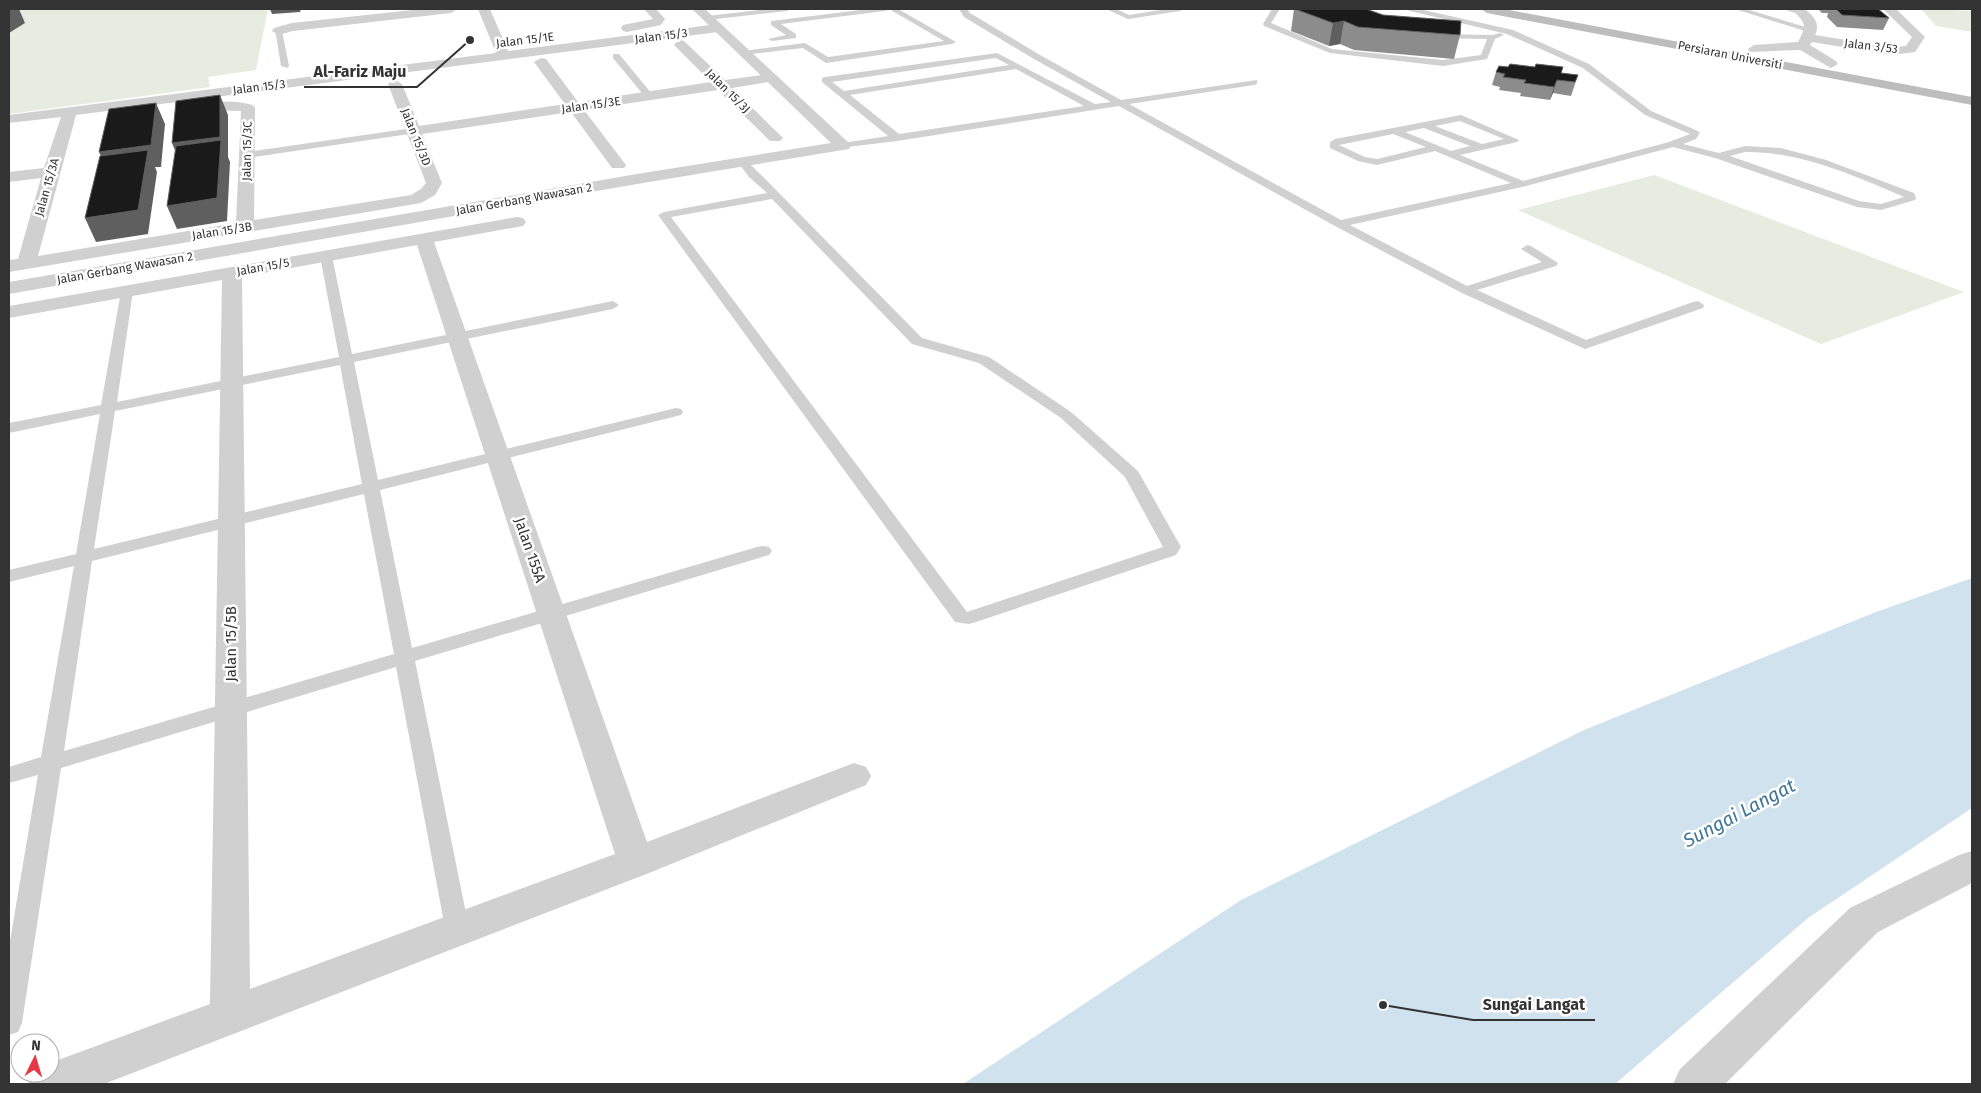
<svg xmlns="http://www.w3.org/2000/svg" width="1981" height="1093" font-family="'Fira Sans',sans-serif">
<rect width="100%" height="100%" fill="#fff"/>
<g fill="#e6ecdf">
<polygon points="9,9 268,9 256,70 208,77 210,87 9,114"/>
<polygon points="1937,9 1972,11 1972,32 1936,26 1922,10"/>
<polygon points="1654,175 1964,292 1821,344 1518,210"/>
</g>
<polygon fill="#cfe2ee" points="1972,578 1972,808 1808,918 1615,1084 963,1084 1241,900 1584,730 1876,612"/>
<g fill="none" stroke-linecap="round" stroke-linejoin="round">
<g fill="#d0d0d0" fill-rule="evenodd">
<polygon points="769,9 791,9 787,11 707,20 703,18 707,16"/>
<polygon points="869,9 889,9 885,11 781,24 796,34 796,38 772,41 768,39 786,35 771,25 771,21"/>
<polygon points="889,9 898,9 956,42 952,44 826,63 803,48 743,55 739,53 743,51 805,43 828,57 944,41"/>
<path d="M959,9H967L970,13L1040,55L1121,100L1257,80V84L1254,85L1129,104L1341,220L1511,183L1435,151L1377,165L1358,161L1330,148V142L1335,139L1461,115L1519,140L1517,142L1460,155L1523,181L1669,142L1690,134L1645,115L1583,68L1507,34L1410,11L1406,9H1419L1513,30L1589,64L1651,111L1698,131L1700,133L1696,139L1683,144L1719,153L1745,146L1781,148L1826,160L1914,193L1916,198L1915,200L1881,210L1857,207L1715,158L1673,147L1522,187L1350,225L1467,286L1542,262L1521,249L1527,245L1531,246L1558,263L1556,266L1477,290L1586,340L1693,302L1698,301L1704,305L1703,308L1585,349L1462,293L1335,226L1119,106L897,141L839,148L838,146L843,143L888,136L822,82V78L825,77L997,53L1095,104L1111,102L1034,59L964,17ZM996,58L1009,65L844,91L832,82ZM1016,69L1084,106L899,134L850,95ZM1460,121L1504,139L1482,144L1435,126ZM1424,128L1470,146L1451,151L1405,132ZM1393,134L1426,147L1377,159L1365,157L1339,145ZM1745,152C1799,151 1855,176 1904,197L1881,204L1859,201L1730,156Z"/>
<polygon points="1106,9 1116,9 1129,15 1167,9 1184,9 1180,11 1128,19"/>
<polygon points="1272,9 1280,9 1271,23 1332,49 1443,60 1481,55 1487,39 1436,38 1432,36 1433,34 1492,35 1500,33 1504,35 1495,39 1487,59 1443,66 1330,53 1264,26 1263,24"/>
<polygon points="1735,9 1746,9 1815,30 1808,32"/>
<polygon points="1783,9 1794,9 1808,14 1804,16"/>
<polygon points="275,29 282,31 289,66 288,68 281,66"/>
<polygon points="613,54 619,54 652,94 652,98 646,98 613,58"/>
<polygon points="413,128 418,131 416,133 247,158 242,155 247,152"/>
<path d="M743,159C747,160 773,187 779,193L922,338L989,357L1071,412L1138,471L1181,547L1176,555L976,622L969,624L955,622L658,215L664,212L767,193L749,177L738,162ZM772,199L912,344L979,363L1061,418L1125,477L1163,547L967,612L671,217Z"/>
<path d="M326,252L332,256L352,354L613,301L619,305L613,309L354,362L378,480L676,408L681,409L683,412L681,415L380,490L412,648L757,547L763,546L769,547L772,551L769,555L415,661L469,928L466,936L457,939L448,936L445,928L396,667L61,768L22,1023L18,1032L9,1035V947L38,775L9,783V767L41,757L74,566L9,582V570L76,554L100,414L9,433V423L101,405L121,291L127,287L133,291L117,402L339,357L320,256ZM340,365L362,484L94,549L115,411ZM364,494L394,654L64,751L92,561Z"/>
</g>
<g fill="#d0d0d0" fill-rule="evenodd">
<polygon points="422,9 457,9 451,13 293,31 278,35 272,31 274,28 292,23"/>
<path d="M478,9H490L508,51L718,24L724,28L718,32L76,115L38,256L236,223L241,111L206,110L204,107L206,104C222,100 237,101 253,105L255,108L254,220L411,195L421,189L426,183L388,84L395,80L402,84L419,126L565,104L534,62L541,58L546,59L578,102L711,82L676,47L674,44L680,40L684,41L725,80L769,74L774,75L776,78L774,81L732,88L783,138L780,141H770L718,90L584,110L626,165L624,168H612L571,112L422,134L442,183L435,195L421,203L9,272V260L18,259L41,178L9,182V172L44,168L61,117L9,123V115L496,53Z"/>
<polygon points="644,9 656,9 665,19 661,25 627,32 623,31 621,28 623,25 653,19"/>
<path d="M1792,9H1805C1813,16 1821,23 1815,35L1890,47L1906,46L1912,37L1883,9H1896L1925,37L1915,52L1890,55L1812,42L1810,45L1836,61L1838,64L1831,68L1800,50L1749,52L1748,49L1754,45L1798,42C1808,23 1805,24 1792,9Z"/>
<path d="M517,217L523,218L526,222L523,226L434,242L647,842L854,763L866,767L871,776L866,785L649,873L104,1084H28L33,1073H50V1063L210,1004L222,280L9,318V306ZM417,245L615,854L250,989L242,277Z"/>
<polygon points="1972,851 1972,883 1878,932 1725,1084 1673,1084 1680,1069 1850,908 1959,855"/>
</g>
<polygon fill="#d0d0d0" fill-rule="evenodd" points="692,9 705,9 849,143 851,146 849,149 637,184 9,294 9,282 637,174 831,143"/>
<polygon fill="#bdbdbd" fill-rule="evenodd" points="1481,9 1504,9 1972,97 1972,105 1487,13"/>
</g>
<g fill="#8c8c8c">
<polygon points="1294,9 1383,15 1460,35 1454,59 1354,50 1340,44 1329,46 1291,31"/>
<polygon points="1818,9 1878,9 1889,18 1883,30 1837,27 1827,17 1828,13 1822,13"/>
<polygon points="1508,67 1535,67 1562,73 1578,75 1571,96 1553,93 1550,100 1520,96 1521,93 1499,90 1500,87 1492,85 1496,72"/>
</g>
<g fill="#5f5f5f">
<polygon points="12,9 19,9 25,23 9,33 9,11"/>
<polygon points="270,9 301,9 300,12 272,14"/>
<polygon points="1344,21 1340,44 1329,46 1333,23"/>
<polygon points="1557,80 1553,93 1550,100 1554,87"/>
<polygon points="220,95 228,115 228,157 230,162 227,221 177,229 167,206 181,165 172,143"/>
<polygon points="156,103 165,124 161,167 155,167 157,172 148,234 96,242 85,218 110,174 99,152"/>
</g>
<g fill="#1a1a1a" stroke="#5f5f5f">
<polygon points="1295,9 1366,9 1383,15 1461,21 1460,35 1358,27 1344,21 1333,23"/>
<polygon points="1836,9 1878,9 1889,18 1842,15"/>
<polygon points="1510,64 1535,67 1536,64 1563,67 1561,73 1578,75 1575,82 1557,80 1554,87 1524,83 1526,80 1503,77 1505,74 1496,72 1499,66 1508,67"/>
<polygon points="220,95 220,137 172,143 176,101"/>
<polygon points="156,103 151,145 99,152 109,109"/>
<polygon points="221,140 217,198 167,206 176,146"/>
<polygon points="148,150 138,210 85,218 100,156"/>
</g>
<g text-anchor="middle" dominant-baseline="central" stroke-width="5" stroke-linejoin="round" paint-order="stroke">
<g font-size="12" fill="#333" stroke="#fff">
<text transform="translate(661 36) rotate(-7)">Jalan 15/3</text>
<text transform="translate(525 40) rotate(-7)">Jalan 15/1E</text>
<text transform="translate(1871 46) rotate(7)">Jalan 3/53</text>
<text transform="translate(1730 55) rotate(11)">Persiaran Universiti</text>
<text transform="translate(259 87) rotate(-7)">Jalan 15/3</text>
<text transform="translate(728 91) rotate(45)">Jalan 15/3J</text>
<text transform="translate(591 105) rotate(-8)">Jalan 15/3E</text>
<text transform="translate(416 137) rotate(68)">Jalan 15/3D</text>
<text transform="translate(247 151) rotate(-89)">Jalan 15/3C</text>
<text transform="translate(47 187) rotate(-74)">Jalan 15/3A</text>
<text transform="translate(524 199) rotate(-10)">Jalan Gerbang Wawasan 2</text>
<text transform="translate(222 231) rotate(-9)">Jalan 15/3B</text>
<text transform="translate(263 267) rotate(-10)">Jalan 15/5</text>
<text transform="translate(125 268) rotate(-10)">Jalan Gerbang Wawasan 2</text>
</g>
<g font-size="15" fill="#333" stroke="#fff">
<text transform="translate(530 550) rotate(71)">Jalan 155A</text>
<text transform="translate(231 644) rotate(-90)">Jalan 15/5B</text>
</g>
<g font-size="19" font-style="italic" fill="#3f7597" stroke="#fff">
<text transform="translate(1739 813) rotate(-28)">Sungai Langat</text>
</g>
</g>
<path fill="none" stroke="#333" stroke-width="2" d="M470 40L417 87H304M1383 1005L1473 1020H1595"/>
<g fill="#333" stroke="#fff" stroke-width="2">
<circle cx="470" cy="40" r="5"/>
<circle cx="1383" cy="1005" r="5"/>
</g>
<g font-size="16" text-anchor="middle" font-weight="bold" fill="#333" stroke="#fff" stroke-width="5" stroke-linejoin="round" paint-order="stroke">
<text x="360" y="77">Al-Fariz Maju</text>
<text x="1534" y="1010">Sungai Langat</text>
</g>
<rect width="1981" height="1093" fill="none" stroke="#333333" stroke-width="20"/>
<g transform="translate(35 1058) rotate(5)"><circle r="24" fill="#ffffff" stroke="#adadad"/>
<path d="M0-4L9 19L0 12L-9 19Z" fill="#e63946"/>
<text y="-8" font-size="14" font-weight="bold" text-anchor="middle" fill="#333333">N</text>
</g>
</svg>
